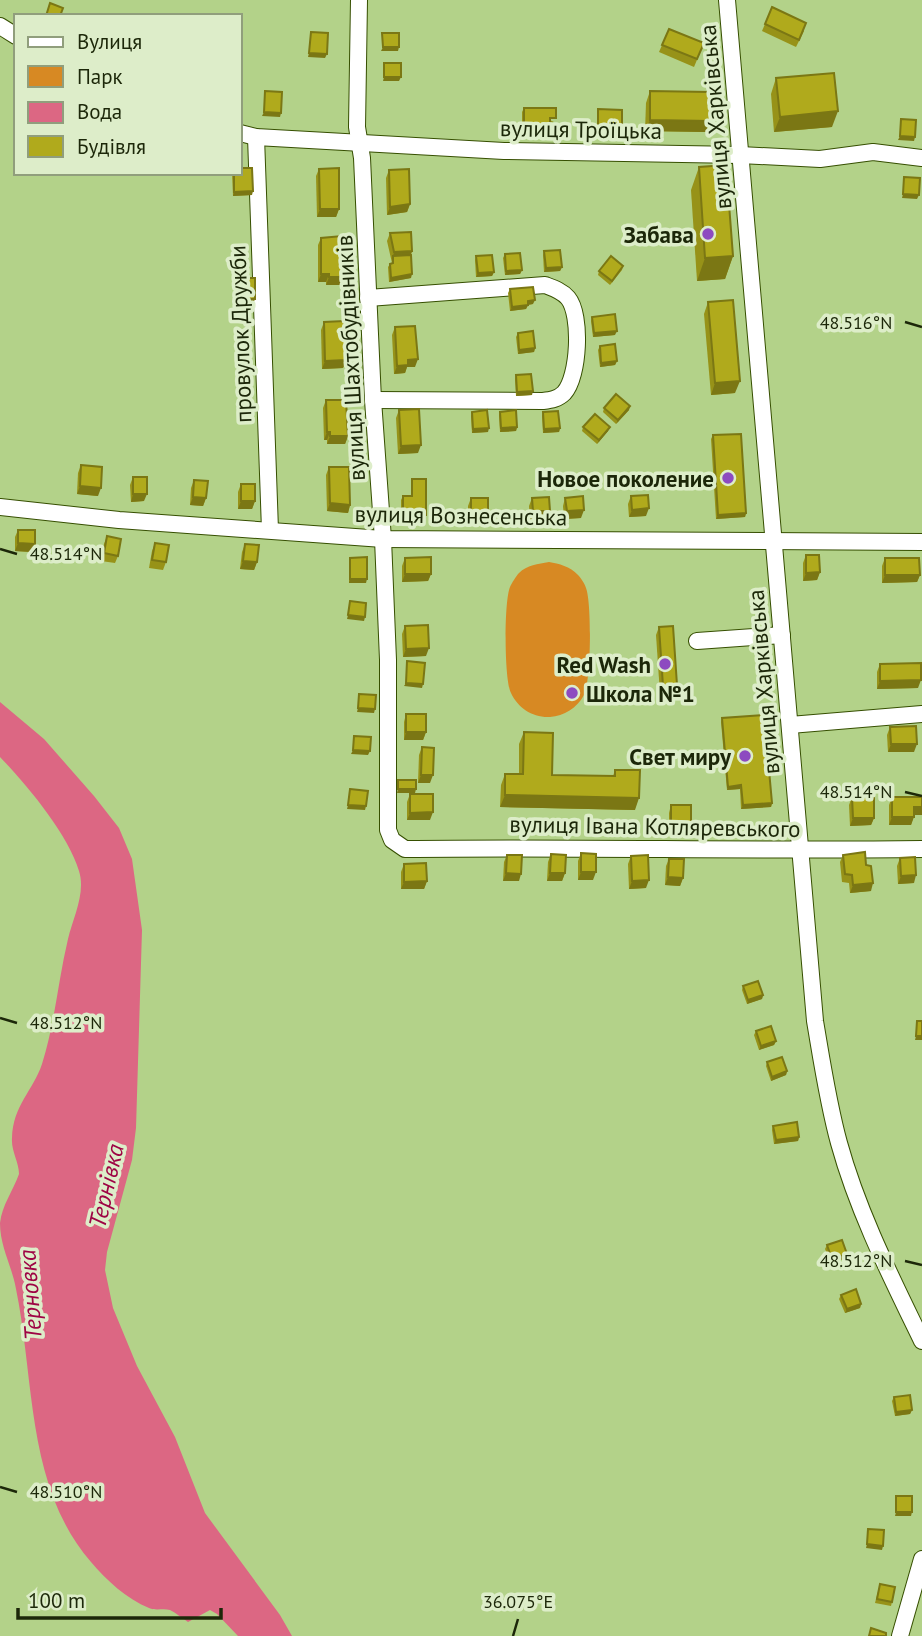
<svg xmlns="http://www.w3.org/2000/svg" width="922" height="1636" font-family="'PT Sans',sans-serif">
<rect width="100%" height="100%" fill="#b3d289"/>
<path fill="#d78923" d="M549,562C559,564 570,566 578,575C581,578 585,584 586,588C592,603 591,682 584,695C577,708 564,716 550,717C533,718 518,708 511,693C504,680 504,601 510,587C512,583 516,576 519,573C527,565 538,564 549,562Z"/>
<path fill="#dc6783" d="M0,702L44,739L94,796L119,828L132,859L142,930L136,1128L132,1160L107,1252L105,1270L113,1308L137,1366L175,1437L205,1513L280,1615L292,1636H238L217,1614L210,1610L188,1622C182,1618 176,1613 170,1610C163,1608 156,1611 149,1608C127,1599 106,1580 91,1562C26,1487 35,1381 16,1289C12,1266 0,1247 0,1223C2,1205 13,1191 19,1174C19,1162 11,1151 12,1138C13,1105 33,1091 42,1064C55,1023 58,981 68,939C73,918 86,893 79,871C68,834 27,785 0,757Z"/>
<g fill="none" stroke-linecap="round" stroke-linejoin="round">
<g stroke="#364f00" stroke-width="18">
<g id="minor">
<path d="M359,0L357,127L362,158L373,400L383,539L388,660V830L392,840L405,849C577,847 750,851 922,849"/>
<path d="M727,0L815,1021C822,1062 828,1103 839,1143C858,1212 891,1277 922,1341"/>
<polyline points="0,26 16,36"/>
<polyline points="240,133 256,137 504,151 740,155 820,159 873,152 922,158"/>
<polyline points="256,137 270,530"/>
<path d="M368,298L545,285C553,288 562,291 568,298C582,315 579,377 564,393C558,399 551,400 543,401L373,400"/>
<polyline points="0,507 119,520 383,539 922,542"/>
<polyline points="697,641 782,635"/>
<polyline points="790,725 922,714"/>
<polyline points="900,1636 922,1559"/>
</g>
</g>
<use href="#minor" stroke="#fff" stroke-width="16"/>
</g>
<g fill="#979218">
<polygon points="765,24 804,31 796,47 762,31"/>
<polygon points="669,29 704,43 694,67 659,52"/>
<polygon points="776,78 832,127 774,132 771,94"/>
<polygon points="650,91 706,132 645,131 646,103"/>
<polygon points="524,108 554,122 550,122 548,129 522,129 522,112"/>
<polygon points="699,167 733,256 725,279 697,281 691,190"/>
<polygon points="319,169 339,209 336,217 317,217 316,176"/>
<polygon points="389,170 410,204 407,212 387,215 386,178"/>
<polygon points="232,173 240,173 252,195 233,196"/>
<polygon points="390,233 412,251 411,255 411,278 389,282 388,267 390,264 392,263 387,241"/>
<polygon points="321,238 343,248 340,254 340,285 326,285 326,282 318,282 318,245"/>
<polygon points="544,251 562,267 560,271 544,272 543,255"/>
<polygon points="505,254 522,270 520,274 505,275 503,258"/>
<polygon points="476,256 494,272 492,276 476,277 475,260"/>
<polygon points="623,266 622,270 610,285 598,275 599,271"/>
<polygon points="241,278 255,299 253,303 239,303 239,282"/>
<polygon points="510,289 533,304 528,305 526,309 510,311 508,293"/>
<polygon points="708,302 735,393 711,395 704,314"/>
<polygon points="592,317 615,335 593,337 591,321"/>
<polygon points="324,322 346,360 343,368 322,369 321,330"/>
<polygon points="395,327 415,367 407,367 405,373 394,374 392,335"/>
<polygon points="518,333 535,348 534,352 518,354 516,337"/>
<polygon points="600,346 617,361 615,365 600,367 598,350"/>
<polygon points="516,375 532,395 516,396 515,379"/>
<polygon points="326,400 348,436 345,444 327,444 327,440 324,440 323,408"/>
<polygon points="604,408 629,410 616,424 603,412"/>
<polygon points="399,410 418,453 398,454 396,418"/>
<polygon points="472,412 488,432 472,433 471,416"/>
<polygon points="500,412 517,427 516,431 500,432 499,415"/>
<polygon points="543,412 560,428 559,432 543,433 542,416"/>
<polygon points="583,427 608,431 597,444 582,431"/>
<polygon points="713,435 746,513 745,517 716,519 711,439"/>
<polygon points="81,465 98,496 77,494 78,473"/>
<polygon points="329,467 350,505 348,513 327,511 326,475"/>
<polygon points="133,477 144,501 131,502 130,485"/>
<polygon points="412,479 426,515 425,519 401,519 401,500 403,496 411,496 411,483"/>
<polygon points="194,480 206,498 203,506 190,505 191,488"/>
<polygon points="241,484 255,501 252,509 238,509 238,492"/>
<polygon points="631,496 646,516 629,517 628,504"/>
<polygon points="471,498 488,512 485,520 468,520 468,506"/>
<polygon points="532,498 547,519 530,519 529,506"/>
<polygon points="565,498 581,518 564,519 563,506"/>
<polygon points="18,530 35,544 32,552 15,551 15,537"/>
<polygon points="107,536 118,556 115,563 101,561 104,544"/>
<polygon points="155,543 166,562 163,570 149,568 152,551"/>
<polygon points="245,544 257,562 254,570 240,569 242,552"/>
<polygon points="806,555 820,572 817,580 803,581 803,563"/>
<polygon points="350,558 366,583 349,583 349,562"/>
<polygon points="405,558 431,574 428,581 402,582 402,566"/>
<polygon points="885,558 920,575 917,582 882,583 882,566"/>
<polygon points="405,626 426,656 403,657 402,634"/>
<polygon points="659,627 677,685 674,693 660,694 656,635"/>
<polygon points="880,664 918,688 877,689 877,672"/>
<polygon points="406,714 426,732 423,740 404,740 404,722"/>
<polygon points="722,718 772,803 771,807 741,809 740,789 727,790 721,722"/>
<polygon points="890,727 914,752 888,752 887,735"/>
<polygon points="524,732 552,775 613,776 615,770 635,810 500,807 501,785 505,774 519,774 519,744"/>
<polygon points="422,747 430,783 418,783 419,755"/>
<polygon points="410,794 430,820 407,820 407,802"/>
<polygon points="852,797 874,818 871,825 850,826 849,805"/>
<polygon points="892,797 922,797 922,815 914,815 911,825 889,825 889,805"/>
<polygon points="671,805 691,827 688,835 669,835 669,813"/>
<polygon points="581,853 593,880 578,880 578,861"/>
<polygon points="551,854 565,873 562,881 547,881 548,862"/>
<polygon points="507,855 519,881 503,881 504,862"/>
<polygon points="843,855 866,865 871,891 850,893 849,883 842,882 840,862"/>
<polygon points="631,856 646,888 629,889 628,864"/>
<polygon points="900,858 914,883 898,884 897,866"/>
<polygon points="669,859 683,878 680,886 665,885 666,866"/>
<polygon points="404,864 427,881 424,889 401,889 401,872"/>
<polygon points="743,986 763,995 762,999 747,1004 742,990"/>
<polygon points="756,1031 776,1041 774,1045 759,1050 754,1035"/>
<polygon points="767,1062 787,1071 786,1075 771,1081 766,1066"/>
<polygon points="773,1126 799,1137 798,1141 774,1144 772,1130"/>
<polygon points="827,1245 847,1254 846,1258 831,1263 825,1249"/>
<polygon points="841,1295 861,1304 860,1308 845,1313 839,1299"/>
<polygon points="894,1397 912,1410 910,1414 895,1416 892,1401"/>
<polygon points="880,1584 892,1602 891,1606 875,1603"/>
</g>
<g fill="#7b7714">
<polygon points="383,47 399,47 398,51 381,51"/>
<polygon points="309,53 327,54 325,58 308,57"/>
<polygon points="384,77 401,77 399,81 383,81"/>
<polygon points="838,111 832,127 774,132 780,117"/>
<polygon points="264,112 281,113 280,117 262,116"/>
<polygon points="650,120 710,121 706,132 645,131"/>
<polygon points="524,125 550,125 548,129 522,129"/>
<polygon points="598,127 622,127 620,131 597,131"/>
<polygon points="900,136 915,137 914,141 898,140"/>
<polygon points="253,191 252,195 233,196 234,192"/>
<polygon points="903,194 919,195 917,199 902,198"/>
<polygon points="410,204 407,212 387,215 390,207"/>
<polygon points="320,209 339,209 336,217 317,217"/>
<polygon points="412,251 409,259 393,256 394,252"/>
<polygon points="733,256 725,279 697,281 705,258"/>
<polygon points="562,267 560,271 544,272 546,268"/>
<polygon points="522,270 520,274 505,275 506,271"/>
<polygon points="494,272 492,276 476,277 478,273"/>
<polygon points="321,274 329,274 326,282 318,282"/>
<polygon points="412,274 411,278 389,282 391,278"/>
<polygon points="329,277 343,277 340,285 326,285"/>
<polygon points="241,299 255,299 253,303 239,303"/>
<polygon points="535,300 533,304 526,305 528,301"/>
<polygon points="528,305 526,309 510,311 512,307"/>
<polygon points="617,331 615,335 593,337 594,333"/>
<polygon points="535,348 534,352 518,354 519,350"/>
<polygon points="418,359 415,367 407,367 405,373 394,374 397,366 408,360"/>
<polygon points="346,360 343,368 322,369 325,361"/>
<polygon points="617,361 615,365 600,367 601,363"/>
<polygon points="740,381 735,393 711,395 715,383"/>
<polygon points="533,391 532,395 516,396 517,392"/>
<polygon points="630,406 629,410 616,424 618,420"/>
<polygon points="517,427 516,431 500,432 501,428"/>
<polygon points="610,427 608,431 597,444 599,440"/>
<polygon points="489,428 488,432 472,433 473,429"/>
<polygon points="560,428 559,432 543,433 544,429"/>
<polygon points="327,432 330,432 327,440 324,440"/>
<polygon points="330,436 348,436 345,444 327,444"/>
<polygon points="421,445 418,453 398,454 401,446"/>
<polygon points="80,486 101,488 98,496 77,494"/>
<polygon points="133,494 147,494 144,501 131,502"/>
<polygon points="193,497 206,498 203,506 190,505"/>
<polygon points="241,501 255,501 252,509 238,509"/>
<polygon points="330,503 350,505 348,513 327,511"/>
<polygon points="649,508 646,516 629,517 632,510"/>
<polygon points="584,510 581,518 564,519 567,511"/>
<polygon points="533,511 550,511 547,519 530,519"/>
<polygon points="471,512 488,512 485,520 468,520"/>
<polygon points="746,513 745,517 716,519 718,515"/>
<polygon points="403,515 426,515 425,519 401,519"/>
<polygon points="18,543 35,544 32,552 15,551"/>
<polygon points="243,561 257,562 254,570 240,569"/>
<polygon points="820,572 817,580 803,581 806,573"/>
<polygon points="405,574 431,574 428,581 402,582"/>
<polygon points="885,575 920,575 917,582 882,583"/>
<polygon points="350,579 367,579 366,583 349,583"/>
<polygon points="348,615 365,617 364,621 347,619"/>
<polygon points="429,648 426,656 403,657 406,649"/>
<polygon points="921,680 918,688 877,689 880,681"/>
<polygon points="406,683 423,684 422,688 404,686"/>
<polygon points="677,685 674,693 660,694 663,686"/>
<polygon points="358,708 375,709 374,713 357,712"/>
<polygon points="406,732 426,732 423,740 404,740"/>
<polygon points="891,744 917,744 914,752 888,752"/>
<polygon points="353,750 370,751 368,755 351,754"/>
<polygon points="421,775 433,775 430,783 418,783"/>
<polygon points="741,785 740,789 727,790 728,787"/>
<polygon points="398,789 416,789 415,793 397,793"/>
<polygon points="505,795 639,798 635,810 500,807"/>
<polygon points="772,803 771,807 741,809 743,805"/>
<polygon points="348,805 366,806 365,810 347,809"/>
<polygon points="914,807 922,807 922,815 911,815"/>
<polygon points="433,812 430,820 407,820 410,813"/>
<polygon points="892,817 914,817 911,825 889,825"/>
<polygon points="853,818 874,818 871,825 850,826"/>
<polygon points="671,827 691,827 688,835 669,835"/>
<polygon points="581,872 596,872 593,880 578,880"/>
<polygon points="506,873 521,874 519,881 503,881"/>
<polygon points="550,873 565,873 562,881 547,881"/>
<polygon points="916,875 914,883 898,884 901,876"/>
<polygon points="668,877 683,878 680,886 665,885"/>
<polygon points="649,880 646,888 629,889 632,881"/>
<polygon points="427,881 424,889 401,889 404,882"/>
<polygon points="873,883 871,891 850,893 853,885"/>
<polygon points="763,995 762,999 747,1004 748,1000"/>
<polygon points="916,1036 922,1036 922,1040 915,1040"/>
<polygon points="776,1041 774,1045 759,1050 761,1046"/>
<polygon points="787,1071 786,1075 771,1081 772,1077"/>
<polygon points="799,1137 798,1141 774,1144 776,1140"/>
<polygon points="847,1254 846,1258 831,1263 832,1259"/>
<polygon points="861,1304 860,1308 845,1313 847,1309"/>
<polygon points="912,1410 910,1414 895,1416 896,1412"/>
<polygon points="896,1512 912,1512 911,1516 895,1516"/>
<polygon points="867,1544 883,1546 882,1550 866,1548"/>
</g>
<g fill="#b0aa1c" stroke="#7b7714" stroke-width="2">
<polygon points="50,3 63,8 60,16 46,16"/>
<polygon points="772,7 806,23 799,40 765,24"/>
<polygon points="669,29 704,43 697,59 662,45"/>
<polygon points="311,32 328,33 327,54 309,53"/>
<polygon points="382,33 399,33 399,47 383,47"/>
<rect x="384" y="63" width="17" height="14"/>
<polygon points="834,73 838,111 780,117 776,78"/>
<polygon points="265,91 282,92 281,113 264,112"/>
<polygon points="650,91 710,92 710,121 650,120"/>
<polygon points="524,108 556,108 556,118 550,118 550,125 524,125"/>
<polygon points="598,109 622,110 622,127 598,127"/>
<polygon points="901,119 916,120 915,137 900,136"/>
<polygon points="726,165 733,256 705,258 699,167"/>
<polygon points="240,168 252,168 253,191 234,192 234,173 240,173"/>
<polygon points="339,168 339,209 320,209 319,169"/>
<polygon points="409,169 410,204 390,207 389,170"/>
<polygon points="904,177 920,178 919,195 903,194"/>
<polygon points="411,232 412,251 394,252 390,233"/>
<polygon points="342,236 343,248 340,248 343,277 329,277 329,274 321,274 321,238"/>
<polygon points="560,250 562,267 546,268 544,251"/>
<polygon points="520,253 522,270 506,271 505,254"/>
<polygon points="411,255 412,274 391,278 390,264 393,263 393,256"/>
<polygon points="492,255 494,272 478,273 476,256"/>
<polygon points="611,256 623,266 612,281 599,271"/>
<rect x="241" y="278" width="14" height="21"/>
<polygon points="533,287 535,300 528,301 528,305 512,307 510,289"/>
<polygon points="733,300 740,381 715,383 708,302"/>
<polygon points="615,314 617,331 594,333 592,317"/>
<polygon points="344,321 346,360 325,361 324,322"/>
<polygon points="415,326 418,359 408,360 408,365 397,366 395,327"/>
<polygon points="533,331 535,348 519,350 518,333"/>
<polygon points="615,344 617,361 601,363 600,346"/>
<polygon points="531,374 533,391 517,392 516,375"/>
<polygon points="616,394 630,406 618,420 604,408"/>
<polygon points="326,400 346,400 348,436 330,436 330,432 327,432"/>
<polygon points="419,409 421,445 401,446 399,410"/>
<polygon points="487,410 489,428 473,429 472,412"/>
<polygon points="516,410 517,427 501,428 500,412"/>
<polygon points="558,411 560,428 544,429 543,412"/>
<polygon points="595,414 610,427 599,440 583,427"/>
<polygon points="741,434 746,513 718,515 713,435"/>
<polygon points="81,465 102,467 101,488 80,486"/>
<polygon points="329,467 349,467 350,505 330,503"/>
<rect x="133" y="477" width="14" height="17"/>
<polygon points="412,479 426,479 426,515 403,515 403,496 412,496"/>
<polygon points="194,480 208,481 206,498 193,497"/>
<rect x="241" y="484" width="14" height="17"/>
<polygon points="648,495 649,508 632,510 631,496"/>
<polygon points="583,496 584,510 567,511 565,498"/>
<polygon points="549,497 550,511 533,511 532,498"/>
<rect x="471" y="498" width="17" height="14"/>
<polygon points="18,530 35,530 35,544 18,543"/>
<polygon points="107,536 121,539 118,556 104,553"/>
<polygon points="155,543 169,545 166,562 152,560"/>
<polygon points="245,544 259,545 257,562 243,561"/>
<polygon points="806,555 819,555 820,572 806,573"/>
<polygon points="367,557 367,579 350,579 350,558"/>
<polygon points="431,557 431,574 405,574 405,558"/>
<polygon points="885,558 919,558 920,575 885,575"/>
<polygon points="350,601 366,603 365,617 348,615"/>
<polygon points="428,625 429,648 406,649 405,626"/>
<polygon points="673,626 677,685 663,686 659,627"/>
<polygon points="407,661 425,663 423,684 406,683"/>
<polygon points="921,663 921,680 880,681 880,664"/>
<polygon points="359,694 376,695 375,709 358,708"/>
<rect x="406" y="714" width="20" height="18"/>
<polygon points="764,715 772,803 743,805 741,785 728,787 722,718"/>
<polygon points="916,726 917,744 891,744 890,727"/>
<polygon points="524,732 553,733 552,775 615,776 615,770 640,770 639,798 505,795 505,774 523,774"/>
<polygon points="354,736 371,737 370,751 353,750"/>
<polygon points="422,747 434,748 433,775 421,775"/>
<rect x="398" y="780" width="18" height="9"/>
<polygon points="350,789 368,791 366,806 348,805"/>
<polygon points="410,794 433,794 433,812 410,813"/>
<polygon points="852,797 874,797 874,818 853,818"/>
<polygon points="892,797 922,797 922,807 914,807 914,817 892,817"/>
<rect x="671" y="805" width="20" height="22"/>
<polygon points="865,852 866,865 871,866 873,883 853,885 852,875 845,874 843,855"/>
<polygon points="581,853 596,854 596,872 581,872"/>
<polygon points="551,854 566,855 565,873 550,873"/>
<polygon points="507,855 522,855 521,874 506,873"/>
<polygon points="648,855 649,880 632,881 631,856"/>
<polygon points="915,857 916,875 901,876 900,858"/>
<polygon points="669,859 684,859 683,878 668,877"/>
<polygon points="426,863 427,881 404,882 404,864"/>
<polygon points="758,981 763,995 748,1000 743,986"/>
<polygon points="917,1021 922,1021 922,1036 916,1036"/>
<polygon points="771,1026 776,1041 761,1046 756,1031"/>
<polygon points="782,1057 787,1071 772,1077 767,1062"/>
<polygon points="797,1122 799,1137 776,1140 773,1126"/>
<polygon points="842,1240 847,1254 832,1259 827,1245"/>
<polygon points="856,1289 861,1304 847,1309 841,1295"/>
<polygon points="910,1395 912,1410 896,1412 894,1397"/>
<rect x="896" y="1496" width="16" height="16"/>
<polygon points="868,1529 884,1530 883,1546 867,1544"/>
<polygon points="880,1584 895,1587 892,1602 877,1599"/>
<polygon points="871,1628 886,1633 886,1636 869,1636"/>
</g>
<path fill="none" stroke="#1c2709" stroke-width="2.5" d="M905,322L922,327M0,549L17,554M905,792L922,796M0,1018L17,1023M905,1261L922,1265M0,1487L17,1492M513,1636L518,1619"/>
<g fill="#8d4bc0" stroke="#ddedc9" stroke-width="2.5">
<circle cx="708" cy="234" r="7"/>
<circle cx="728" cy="478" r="7"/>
<circle cx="665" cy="664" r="7"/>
<circle cx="572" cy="693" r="7"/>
<circle cx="745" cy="756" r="7"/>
</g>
<g text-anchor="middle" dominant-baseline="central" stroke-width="7" stroke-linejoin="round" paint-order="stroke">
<g font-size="23" fill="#1c2709" stroke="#ddedc9">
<text transform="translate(715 117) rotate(-95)">вулиця Харківська</text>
<text transform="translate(581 129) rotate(1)">вулиця Троїцька</text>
<text transform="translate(240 334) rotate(-92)">провулок Дружби</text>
<text transform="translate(350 358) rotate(-93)">вулиця Шахтобудівників</text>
<text transform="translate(461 515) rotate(1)">вулиця Вознесенська</text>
<text transform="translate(763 682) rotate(-95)">вулиця Харківська</text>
<text transform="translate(655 826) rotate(1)">вулиця Івана Котляревського</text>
</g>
<g font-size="23" font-weight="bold" fill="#1c2709" stroke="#ddedc9" text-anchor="end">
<text x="694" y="234">Забава</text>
<text x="714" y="478">Новое поколение</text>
<text x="651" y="664">Red Wash</text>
<text x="586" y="693" text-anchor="start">Школа №1</text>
<text x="731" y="756">Свет миру</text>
</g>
<g font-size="24" font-style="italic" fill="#9e0444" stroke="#ddedc9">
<text transform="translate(106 1186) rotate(-77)">Тернівка</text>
<text transform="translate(30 1295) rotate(-94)">Терновка</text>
</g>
</g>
<g font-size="18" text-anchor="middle" fill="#1c2709" stroke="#ddedc9" stroke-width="7" stroke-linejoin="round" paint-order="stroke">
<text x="856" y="329">48.516°N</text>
<text x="66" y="560">48.514°N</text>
<text x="856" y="798">48.514°N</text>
<text x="66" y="1029">48.512°N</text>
<text x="856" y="1267">48.512°N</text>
<text x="66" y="1498">48.510°N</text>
<text x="518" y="1608">36.075°E</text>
</g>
<rect x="14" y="14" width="228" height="161" fill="#ddedc9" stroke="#909e7c" stroke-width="2"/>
<rect x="28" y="37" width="35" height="10" fill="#ffffff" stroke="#909e7c" stroke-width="2"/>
<text x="77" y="49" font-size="21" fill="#1c2709">Вулиця</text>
<rect x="28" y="66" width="35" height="21" fill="#d78923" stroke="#909e7c" stroke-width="2"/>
<text x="77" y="84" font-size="21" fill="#1c2709">Парк</text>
<rect x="28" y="102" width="35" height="21" fill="#dc6783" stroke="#909e7c" stroke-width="2"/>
<text x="77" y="119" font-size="21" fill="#1c2709">Вода</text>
<rect x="28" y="136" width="35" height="21" fill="#b0aa1c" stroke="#909e7c" stroke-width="2"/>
<text x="77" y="154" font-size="21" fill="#1c2709">Будівля</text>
<path d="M18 1608v10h203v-10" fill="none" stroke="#1c2709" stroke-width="3.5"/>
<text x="28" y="1608" font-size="21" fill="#1c2709" stroke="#ddedc9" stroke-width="5" paint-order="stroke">100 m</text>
</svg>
